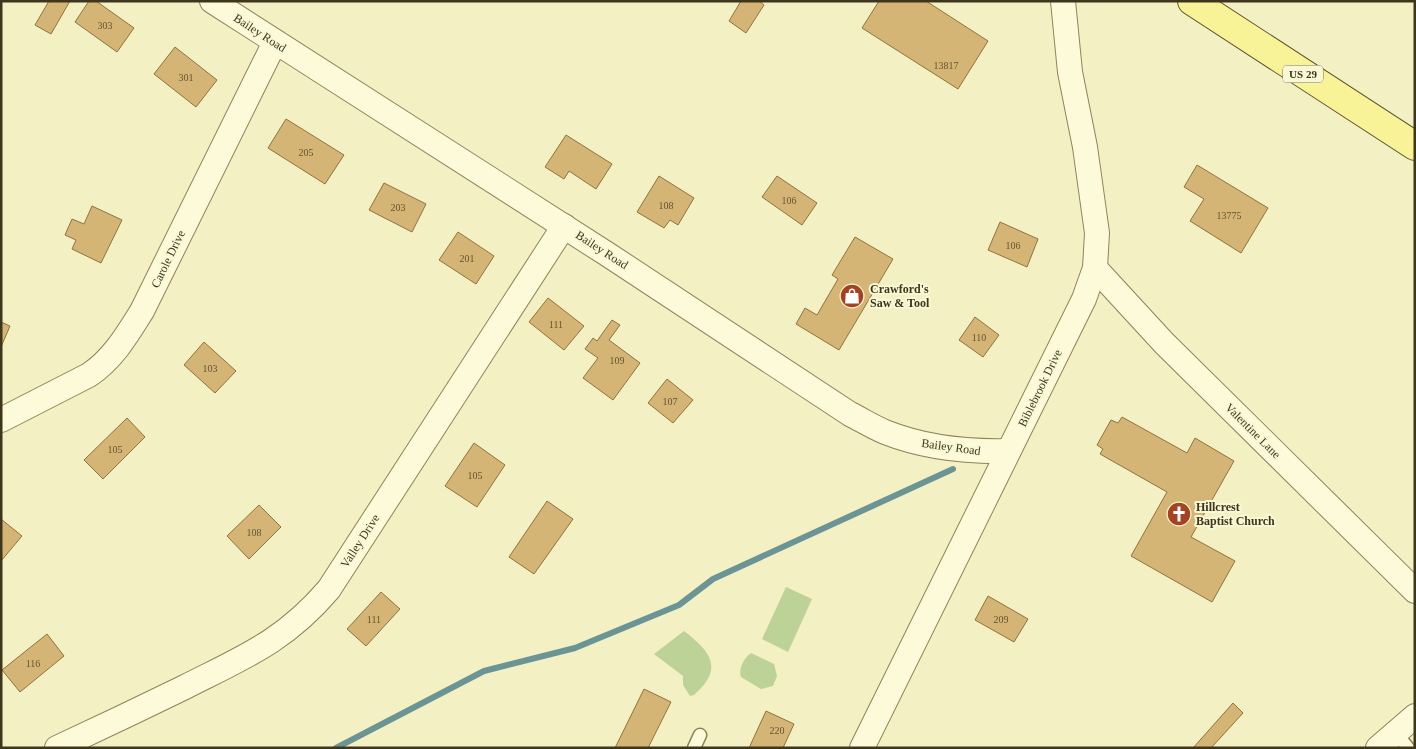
<svg xmlns="http://www.w3.org/2000/svg" width="1416" height="749" font-family="Georgia,serif">
<rect width="100%" height="100%" fill="#f3f0c3"/>
<g fill="#bcd296">
<polygon points="786,587 812,599 788,652 762,639"/>
<path d="M684,631C710,651 725,668 694,695L690,696L683,685V676L654,654Z"/>
<path d="M751,653L774,664L777,676L773,686L761,689L741,677C738,669 744,658 751,653Z"/>
</g>
<g fill="none" stroke-linecap="round" stroke-linejoin="round">
<polyline stroke="#6b9495" stroke-width="6" points="336,748 484,671 575,648 679,605 713,579 953,469"/>
</g>
<g fill="#d4b575" stroke="#91733b">
<polygon points="49,1 70,1 51,34 35,25"/>
<polygon points="89,1 96,1 134,28 117,52 75,22"/>
<polygon points="741,1 759,1 764,5 746,33 729,21"/>
<polygon points="879,1 926,1 988,41 958,89 862,28"/>
<polygon points="175,47 217,80 196,107 154,74"/>
<polygon points="286,119 344,155 325,184 268,148"/>
<polygon points="566,135 612,164 596,189 569,171 564,179 545,167"/>
<polygon points="1197,165 1268,208 1241,253 1190,221 1204,199 1184,187"/>
<polygon points="659,176 694,198 678,225 670,220 664,228 637,212"/>
<polygon points="777,176 817,203 802,225 762,197"/>
<polygon points="384,183 426,204 412,232 369,210"/>
<polygon points="92,206 122,220 101,263 72,249 76,240 65,235 72,219 84,224"/>
<polygon points="1000,222 1038,239 1027,267 988,250"/>
<polygon points="458,232 494,256 476,284 439,260"/>
<polygon points="855,237 893,259 839,350 796,324 805,308 817,315 838,279 832,275"/>
<polygon points="548,298 584,326 564,350 529,322"/>
<polygon points="975,317 999,335 983,357 959,340"/>
<polygon points="612,320 620,325 609,340 640,363 613,400 583,378 598,358 585,349 593,338 597,341"/>
<polygon points="1,322 10,326 1,347"/>
<polygon points="204,342 236,371 215,393 184,365"/>
<polygon points="667,379 693,400 673,423 648,403"/>
<polygon points="1122,417 1187,453 1195,438 1234,461 1191,537 1235,561 1212,602 1131,556 1167,492 1100,454 1103,449 1097,445 1111,420 1118,423"/>
<polygon points="127,418 145,437 103,479 84,460"/>
<polygon points="474,443 505,465 477,507 445,486"/>
<polygon points="547,501 573,519 534,574 509,557"/>
<polygon points="259,505 281,527 249,559 227,536"/>
<polygon points="1,519 22,536 1,561"/>
<polygon points="381,592 400,609 366,646 347,629"/>
<polygon points="988,596 1028,619 1014,642 975,620"/>
<polygon points="47,634 64,656 20,692 2,670"/>
<polygon points="644,689 671,702 648,748 615,748"/>
<polygon points="1233,703 1243,713 1211,748 1193,748"/>
<polygon points="766,711 794,724 783,748 749,748"/>
</g>
<g fill="none" stroke-linecap="round" stroke-linejoin="round">
<g stroke="#8f8358" stroke-width="15">
<g id="lane">
<polyline points="1396,733 1408,748"/>
<polyline points="694,748 700,735"/>
</g>
</g>
<g stroke="#8f8358" stroke-width="26">
<g id="street">
<path d="M212,1L607,254L850,414C862,420 873,427 885,432C925,448 966,452 1008,451"/>
<polyline points="1095,268 1164,343 1415,591"/>
<path d="M1,420L89,375C113,359 127,335 142,311L275,42"/>
<path d="M57,748C100,728 142,708 185,687C244,657 285,641 329,589L564,226"/>
<polyline points="862,748 1084,299 1095,268 1097,233 1085,147 1070,72 1063,1"/>
<polyline points="1378,748 1415,716"/>
</g>
</g>
<g stroke="#5d4f2c" stroke-width="30">
<polyline id="primary" points="1192,1 1415,146"/>
</g>
<use href="#lane" stroke="#fcfad8" stroke-width="12"/>
<use href="#street" stroke="#fcfad8" stroke-width="24"/>
<use href="#primary" stroke="#f9f398" stroke-width="28"/>
</g>
<defs>
<g id="shop-disc" transform="scale(1.25)"><circle r="9.5" fill="#a54221" stroke="#f9f8d4"/><path d="M-5-2.5h2.3a2.7 3.5 0 0 1 5.4 0H5L5.5 6h-11ZM-1.5-2.5h3a1.5 2.3 0 0 0-3 0Z" fill="#fff"/></g>
<g id="church-disc" transform="scale(1.25)"><circle r="9.5" fill="#a54221" stroke="#f9f8d4"/><path d="M-1.2-6h2.4v3.5h3.3v2.4h-3.3V6h-2.4V-.1h-3.3v-2.4h3.3Z" fill="#fff"/></g>
</defs>
<g fill-rule="evenodd">
<use href="#shop-disc" x="852" y="296"/>
<use href="#church-disc" x="1179" y="514"/>
</g>
<g text-anchor="middle" dominant-baseline="central" stroke-width="4" stroke-linejoin="round" paint-order="stroke">
<g font-size="10" fill="#645533">
<text x="105" y="25">303</text>
<text x="946" y="65">13817</text>
<text x="186" y="77">301</text>
<text x="306" y="152">205</text>
<text x="789" y="200">106</text>
<text x="666" y="205">108</text>
<text x="398" y="207">203</text>
<text x="1229" y="215">13775</text>
<text x="1013" y="245">106</text>
<text x="467" y="258">201</text>
<text x="556" y="324">111</text>
<text x="979" y="337">110</text>
<text x="617" y="360">109</text>
<text x="210" y="368">103</text>
<text x="670" y="401">107</text>
<text x="115" y="449">105</text>
<text x="475" y="475">105</text>
<text x="254" y="532">108</text>
<text x="374" y="619">111</text>
<text x="1001" y="619">209</text>
<text x="33" y="663">116</text>
<text x="777" y="730">220</text>
</g>
<rect fill="#f9f8d4" stroke="#767054" stroke-width="1" x="1283" y="65.5" width="40" height="17" rx="4"/>
<g font-size="11" font-weight="bold" fill="#3e351d">
<text x="1303" y="74">US 29</text>
</g>
<g font-size="12" fill="#3e351d" stroke="#f9f8d4">
<text transform="translate(260 33) rotate(33)">Bailey Road</text>
<text transform="translate(602 250) rotate(33)">Bailey Road</text>
<text transform="translate(168 259) rotate(-64)">Carole Drive</text>
<text transform="translate(1040 388) rotate(-64)">Biblebrook Drive</text>
<text transform="translate(1253 431) rotate(45)">Valentine Lane</text>
<text transform="translate(951 447) rotate(8)">Bailey Road</text>
<text transform="translate(360 541) rotate(-57)">Valley Drive</text>
</g>
<g font-size="12" font-weight="bold" fill="#3e351d" stroke="#f9f8d4" text-anchor="start">
<text x="870" y="289">Crawford's<tspan x="870" dy="14">Saw &amp; Tool</tspan></text>
<text x="1196" y="507">Hillcrest<tspan x="1196" dy="14">Baptist Church</tspan></text>
</g>
</g>
<rect width="1416" height="749" fill="none" stroke="#3e351d" stroke-width="5"/>
</svg>
